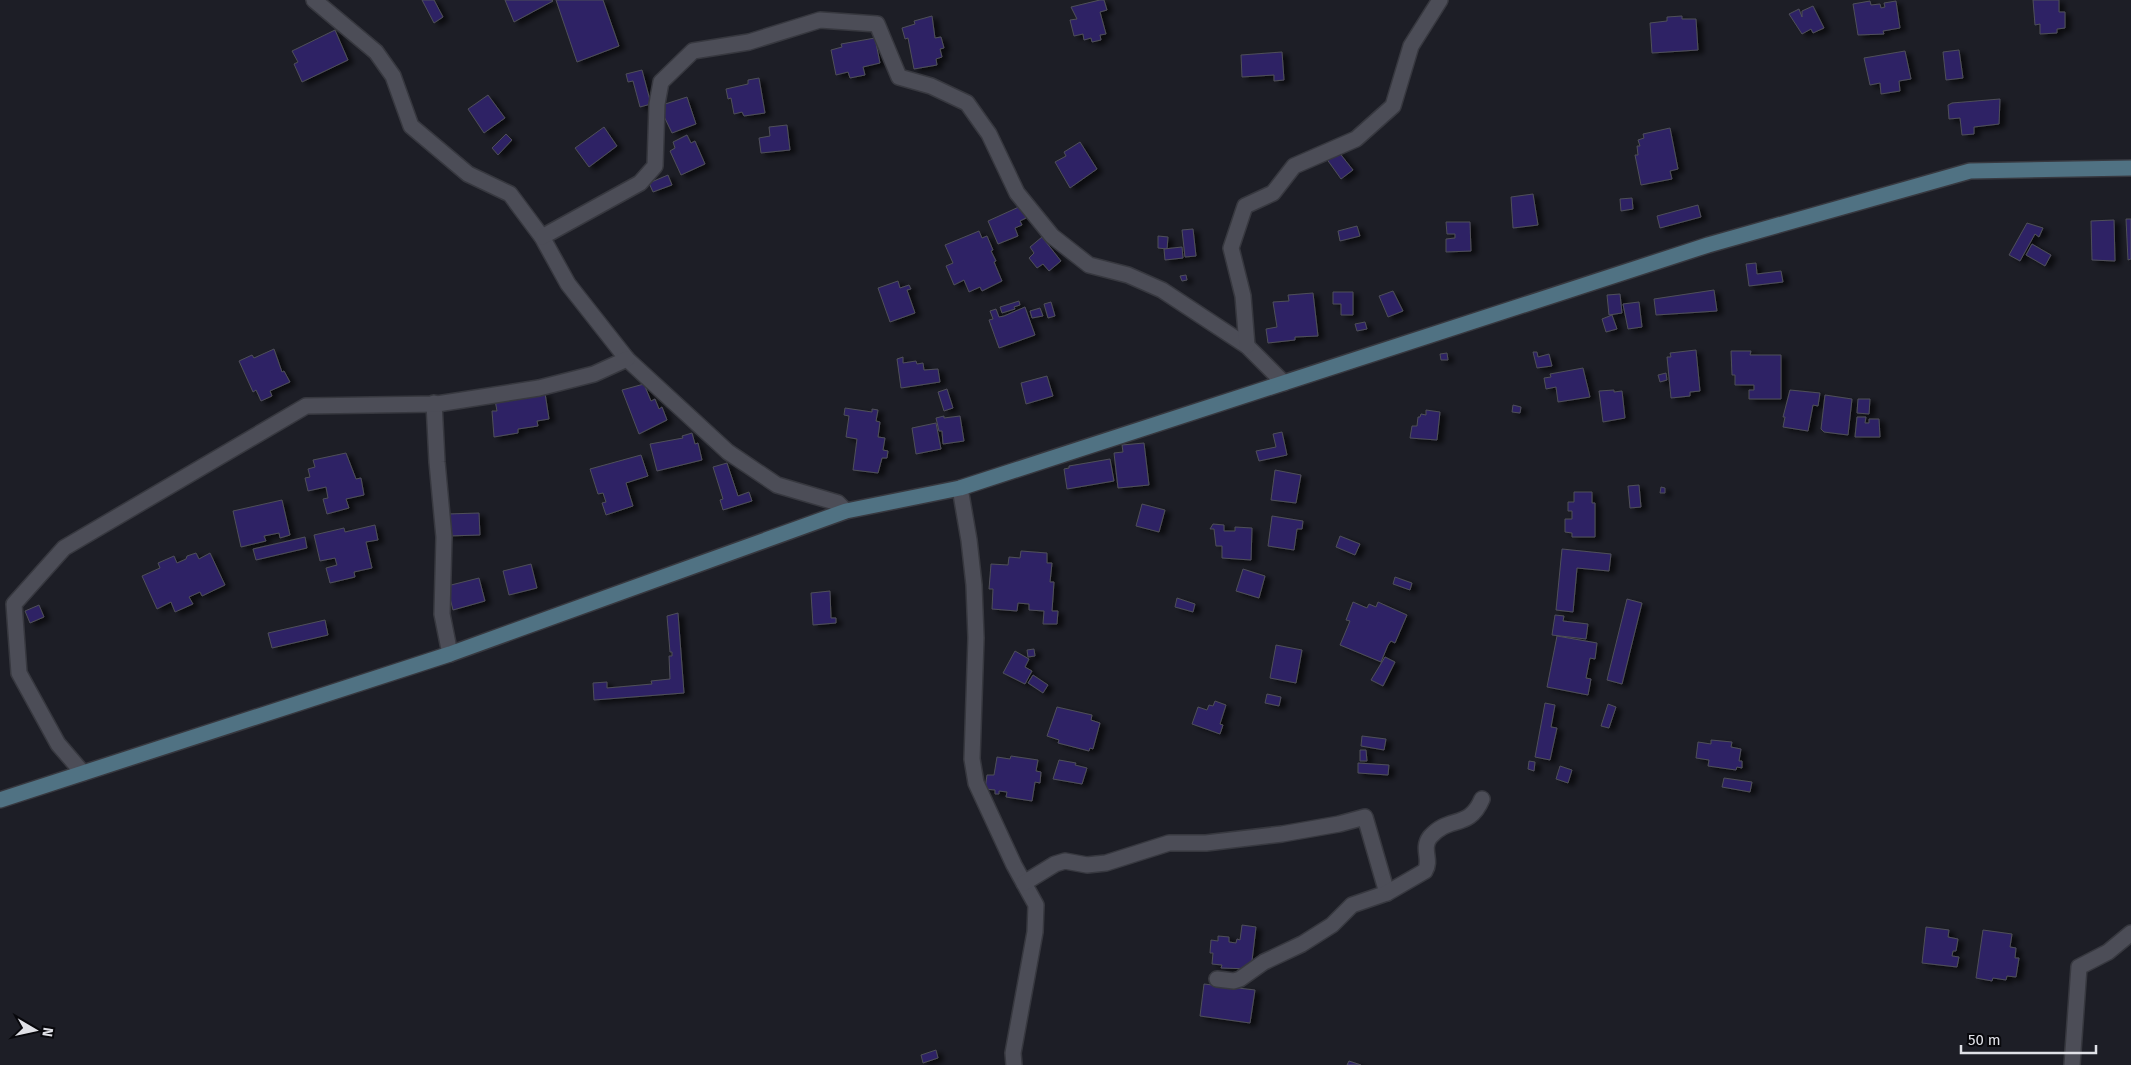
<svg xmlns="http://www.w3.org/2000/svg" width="2131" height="1065" font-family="'Fira Sans',sans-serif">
<defs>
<filter id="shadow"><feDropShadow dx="5.5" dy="3" stdDeviation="2.5" flood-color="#0009"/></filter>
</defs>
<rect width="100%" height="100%" fill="#1d1e26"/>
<g fill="#2d2365" stroke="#4f4f59" filter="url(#shadow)">
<polygon points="422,0 434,0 443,17 434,23"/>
<polygon points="505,0 552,0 553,1 514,22"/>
<polygon points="556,0 603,0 619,46 577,62"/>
<polygon points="1100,0 1104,0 1107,10 1100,12 1106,34 1100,35 1101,40 1092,42 1091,38 1084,40 1083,34 1074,36 1070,20 1077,19 1071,7"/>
<polygon points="2033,0 2059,0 2059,12 2065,12 2065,28 2057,29 2057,33 2040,34 2040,24 2035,25"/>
<polygon points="1870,1 1871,5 1880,4 1881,8 1885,7 1884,3 1896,1 1900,28 1883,31 1884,34 1858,35 1853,4"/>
<polygon points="1813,6 1824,28 1813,33 1811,29 1802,34 1789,14 1799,9 1802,17 1802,11"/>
<polygon points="932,16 935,38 941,37 944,48 940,49 942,57 936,59 937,65 914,69 908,38 905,39 902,28 915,24 914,21"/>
<polygon points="1682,16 1682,19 1696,19 1698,50 1652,53 1650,23 1667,21 1667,17"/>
<polygon points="335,30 348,60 302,82 294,64 298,62 292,51"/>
<polygon points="875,38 880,63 863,67 865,75 850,78 848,72 836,75 831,50 842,47 841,44"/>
<polygon points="1959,50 1963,78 1946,80 1943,52"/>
<polygon points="1905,51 1911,79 1899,81 1900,91 1881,94 1880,83 1870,85 1864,58"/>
<polygon points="1282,52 1284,80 1274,81 1274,75 1242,77 1241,55"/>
<polygon points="642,70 651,104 640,107 633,81 628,82 626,74"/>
<polygon points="759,78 765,113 744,116 742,112 734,114 731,98 728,99 726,89 748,84 748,80"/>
<polygon points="488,95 505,118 484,133 468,109"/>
<polygon points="687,97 696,124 672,133 659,106"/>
<polygon points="2000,99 1999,124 1974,127 1974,134 1962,135 1960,118 1949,119 1948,105 1952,103"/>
<polygon points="787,125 790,150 761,153 759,138 770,136 769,127"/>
<polygon points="604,127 617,146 589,167 575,148"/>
<polygon points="1670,128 1678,169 1670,171 1672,179 1641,185 1635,155 1638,155 1637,146 1640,146 1638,140 1644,138 1643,134"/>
<polygon points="506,134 512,140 498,155 492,148"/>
<polygon points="687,135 691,143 695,141 705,164 681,175 670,151 675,148 673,142"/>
<polygon points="1080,142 1097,169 1070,188 1055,162 1066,156 1064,152"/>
<polygon points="1338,151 1353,170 1341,179 1326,158"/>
<polygon points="668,175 672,185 653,192 649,183"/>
<polygon points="1533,194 1538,225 1513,228 1511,197"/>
<polygon points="1632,198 1633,209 1621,211 1620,199"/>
<polygon points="1698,205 1701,217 1660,228 1657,216"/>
<polygon points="1021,206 1026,218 1020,221 1022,225 1015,228 1018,236 998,244 988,221"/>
<polygon points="2126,219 2131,219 2131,259 2128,260"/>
<polygon points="2114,220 2115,261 2092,260 2091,221"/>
<polygon points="1446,222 1470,222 1471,251 1446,252 1446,239 1455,238 1455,234 1447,234"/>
<polygon points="2027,223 2043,228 2039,237 2035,234 2020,261 2009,255"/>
<polygon points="1357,226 1360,236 1340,241 1338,231"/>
<polygon points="1193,229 1196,256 1185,257 1182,230"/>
<polygon points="979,231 982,238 987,236 993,250 991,251 996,261 994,262 1002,281 982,291 980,287 969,292 964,280 954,285 946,266 953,263 945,245"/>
<polygon points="1158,236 1168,237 1167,249 1158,248"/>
<polygon points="1042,237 1061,261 1049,271 1043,264 1037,268 1029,258 1034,253 1030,247"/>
<polygon points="2032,244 2051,255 2045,266 2026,255"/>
<polygon points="1182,247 1183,258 1165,260 1164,249"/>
<polygon points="1756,263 1757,274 1781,271 1783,282 1749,286 1746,264"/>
<polygon points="1186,275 1187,280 1182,281 1180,276"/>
<polygon points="898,281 900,288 909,285 911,289 907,290 915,313 890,322 878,288"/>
<polygon points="1714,290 1717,311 1656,315 1654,299"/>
<polygon points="1393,291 1403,311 1388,317 1379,296"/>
<polygon points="1333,292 1353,292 1353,315 1341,315 1341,304 1333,304"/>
<polygon points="1313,293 1318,336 1295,337 1295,340 1268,343 1266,329 1277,327 1273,302 1289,301 1288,295"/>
<polygon points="1620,294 1622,313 1609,315 1607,295"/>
<polygon points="1019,301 1020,305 1014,307 1015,309 1002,313 1000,307"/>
<polygon points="1051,302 1055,316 1048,318 1044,304"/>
<polygon points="1639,302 1642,327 1628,329 1623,304"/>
<polygon points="1025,307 1035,335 999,348 989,320 993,319 990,311 996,309 999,317 1004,316"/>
<polygon points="1040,308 1043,316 1032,318 1030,311"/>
<polygon points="1612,315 1617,329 1606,332 1602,319"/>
<polygon points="1365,322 1367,329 1357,331 1355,324"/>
<polygon points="274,349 282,372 284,371 290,382 270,391 272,396 261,401 256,390 253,392 239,361 252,355 254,358"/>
<polygon points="1696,350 1700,391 1690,392 1690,396 1671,398 1667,357 1671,357 1670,353"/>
<polygon points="1731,351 1751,351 1750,355 1781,355 1781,399 1749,399 1749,390 1754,390 1754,385 1735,385 1735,375 1732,375"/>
<polygon points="1533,352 1537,352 1538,357 1549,354 1552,366 1537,368"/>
<polygon points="1447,353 1448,360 1441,360 1440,354"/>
<polygon points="903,357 903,363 916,361 917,364 923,363 924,370 938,369 940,382 901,388 897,359"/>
<polygon points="1583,368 1590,397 1558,402 1556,387 1546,389 1544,378 1551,377 1550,374"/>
<polygon points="1666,373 1667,380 1660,382 1658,375"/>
<polygon points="1047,376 1053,396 1026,404 1021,383"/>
<polygon points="644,384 651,401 655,399 659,409 662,407 667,420 639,434 622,390"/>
<polygon points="947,389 953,408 944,411 938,392"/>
<polygon points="1614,390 1614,392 1622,391 1625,418 1603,422 1599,391"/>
<polygon points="1790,390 1820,393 1818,406 1813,405 1808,431 1783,427 1785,417 1783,417"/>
<polygon points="545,393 549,419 537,421 538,426 518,429 518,433 494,437 492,411 497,411 495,400"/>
<polygon points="1825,395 1852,399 1848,435 1824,432 1821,429"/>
<polygon points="1858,399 1870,399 1869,414 1857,413"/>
<polygon points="1513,405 1521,407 1520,413 1512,412"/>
<polygon points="845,408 872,412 872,409 878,410 876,421 880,422 878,437 885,438 883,450 888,451 887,458 882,458 878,473 853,470 857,439 846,437 849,416 844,415"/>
<polygon points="1426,410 1440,412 1437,440 1410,438 1412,426 1417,426 1418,417 1420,417 1421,414 1426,415"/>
<polygon points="944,416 944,418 960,416 964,441 943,444 942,431 939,431 936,418"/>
<polygon points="1857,417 1866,417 1865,423 1869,423 1869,419 1879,419 1880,437 1855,437"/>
<polygon points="936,423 941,449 916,454 912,428"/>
<polygon points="1282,432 1287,455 1259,461 1256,451 1276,447 1273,434"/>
<polygon points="692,433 695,444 698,443 702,460 657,471 650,444 683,438 682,436"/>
<polygon points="1144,443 1149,485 1118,488 1114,453 1123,452 1122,445"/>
<polygon points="346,453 356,479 361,478 364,495 346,499 349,508 327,514 323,499 328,498 326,487 308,491 305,478 310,477 308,469 315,467 313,460"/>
<polygon points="641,455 648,476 626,483 633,506 606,515 602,503 606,502 603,493 598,494 590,469"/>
<polygon points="1110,459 1114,481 1067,489 1064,469 1069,468 1069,466"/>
<polygon points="727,463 738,496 749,492 752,501 723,510 720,500 723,499 713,467"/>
<polygon points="1275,470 1301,475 1296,503 1271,500"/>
<polygon points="1639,485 1641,507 1630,508 1628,486"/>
<polygon points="1661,487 1665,488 1665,493 1660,493"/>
<polygon points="1574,492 1592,492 1592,503 1595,503 1595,537 1572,537 1572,533 1565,532 1565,519 1572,519 1572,511 1568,511 1568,502 1574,502"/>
<polygon points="282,500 290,535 280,538 279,533 264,536 266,541 241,547 233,511"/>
<polygon points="1142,504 1165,510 1159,532 1136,526"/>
<polygon points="479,513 480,535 447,536 447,514"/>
<polygon points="1272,516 1303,521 1302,529 1297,529 1294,550 1268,546"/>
<polygon points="1213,524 1224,525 1224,531 1235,531 1235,527 1252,528 1251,560 1222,558 1222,546 1216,546 1214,529 1210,529"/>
<polygon points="375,525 378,540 366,542 372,568 354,572 355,577 330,583 326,568 337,565 335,558 320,561 314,535 344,528 345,532"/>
<polygon points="1340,536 1360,544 1355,555 1336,547"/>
<polygon points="305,537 307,548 256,560 253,549"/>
<polygon points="1562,549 1611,554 1609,571 1577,568 1573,612 1556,610"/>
<polygon points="1021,551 1047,553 1047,563 1052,563 1050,582 1054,582 1052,611 1058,611 1057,624 1043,624 1044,611 1029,610 1029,604 1018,603 1017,611 992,609 993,589 989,589 991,564 1008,565 1009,557 1020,558"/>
<polygon points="196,553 199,559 210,553 225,585 202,596 200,592 189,597 193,604 175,612 171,602 157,609 142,576 160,568 158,563 174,556 177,563 186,559 187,556"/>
<polygon points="531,564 537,588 509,595 503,571"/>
<polygon points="1243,569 1265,576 1259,598 1236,591"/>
<polygon points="1395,577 1412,583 1410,590 1393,584"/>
<polygon points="479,578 485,601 453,610 447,586"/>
<polygon points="830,591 831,618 836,618 836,623 813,625 811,593"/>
<polygon points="1177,598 1195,604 1193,612 1175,607"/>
<polygon points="1627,599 1642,603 1622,684 1607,680"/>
<polygon points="1353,602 1367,608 1369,604 1376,607 1378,602 1407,615 1395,643 1391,641 1388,645 1381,662 1340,645 1350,621 1346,620"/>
<polygon points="39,605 44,617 30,623 25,611"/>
<polygon points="678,613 684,693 594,700 593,683 607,682 607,688 652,684 651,681 670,679 669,656 672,656 672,652 670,652 667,616"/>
<polygon points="1555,615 1564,616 1563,621 1588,624 1586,639 1552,635"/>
<polygon points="325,620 328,635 272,648 268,633"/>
<polygon points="1557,636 1597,643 1595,659 1590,658 1586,678 1591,679 1588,695 1547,687"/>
<polygon points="1276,645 1302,650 1296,683 1270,678"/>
<polygon points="1034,649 1035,656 1028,657 1027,650"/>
<polygon points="1015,651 1029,659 1025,667 1032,671 1025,684 1003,673"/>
<polygon points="1385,657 1395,662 1383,686 1371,680"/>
<polygon points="1033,675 1048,685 1043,693 1028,683"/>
<polygon points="1267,694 1281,697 1279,706 1265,703"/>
<polygon points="1215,701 1226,705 1220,724 1223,725 1220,734 1192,724 1198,707 1207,710 1209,705 1213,706"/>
<polygon points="1545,703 1555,705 1551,727 1557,728 1550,760 1535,757"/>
<polygon points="1608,704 1616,707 1609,728 1601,726"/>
<polygon points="1057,707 1092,715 1091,720 1100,723 1093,749 1090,748 1089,751 1058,743 1059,740 1047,736"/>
<polygon points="1362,736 1386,739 1384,750 1361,746"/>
<polygon points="1711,740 1732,742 1731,747 1741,749 1739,761 1742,761 1742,768 1737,767 1736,770 1708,766 1709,760 1696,758 1698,742 1711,744"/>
<polygon points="1360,750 1366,750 1367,761 1360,761"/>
<polygon points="1011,756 1038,760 1036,771 1041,772 1040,783 1035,782 1032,801 1006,797 1007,792 999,791 999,794 995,794 995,790 985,789 987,775 994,775 997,757 1010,759"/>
<polygon points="1059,760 1076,763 1075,765 1087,768 1082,784 1053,779"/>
<polygon points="1529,761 1535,762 1534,771 1528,769"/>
<polygon points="1358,763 1389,765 1388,775 1358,773"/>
<polygon points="1560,766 1572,770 1568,783 1556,779"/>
<polygon points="1724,778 1752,782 1750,792 1722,787"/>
<polygon points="1242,925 1256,927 1251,969 1221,968 1222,965 1212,964 1213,953 1210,953 1211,940 1218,941 1218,936 1229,937 1229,942 1236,943 1237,939 1240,940"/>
<polygon points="1926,927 1949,930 1948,937 1958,939 1956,951 1953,951 1952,956 1959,957 1957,967 1922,963"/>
<polygon points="1983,930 2012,934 2010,947 2016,948 2015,958 2019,958 2016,977 2007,976 2006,980 1993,978 1992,981 1976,978"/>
<polygon points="1204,984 1255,990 1250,1023 1200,1016"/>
<polygon points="936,1050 938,1058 923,1063 921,1055"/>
<polygon points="1349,1061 1361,1065 1347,1065"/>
</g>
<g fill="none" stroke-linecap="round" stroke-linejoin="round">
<g stroke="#37383f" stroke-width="18">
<g id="street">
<polyline points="314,0 376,52 393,76 411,126 468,174 510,194 542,237 568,284 627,359 728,452 777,485 838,503 846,511"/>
<polyline points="542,237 640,183 655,166 657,104 661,82 693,51 749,42 820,20 877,24 899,77 931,86 967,103 989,134 1017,193 1052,236 1089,265 1128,275 1162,290 1247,346 1284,383"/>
<polyline points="1247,346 1243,296 1231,248 1245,206 1273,193 1294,166 1356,139 1393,106 1411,46 1440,0"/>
<polyline points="434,403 437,462 444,537 442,614 450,654"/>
<polyline points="960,488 969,540 974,585 976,638 972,759 976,783 1014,865 1036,905 1035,932 1013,1053 1014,1065"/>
<polyline points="83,773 58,744 19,673 14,604 64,548 306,406 437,404 539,388 594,374 627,359"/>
<polyline points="1024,883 1055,864 1065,861 1087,865 1106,863 1169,843 1206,843 1282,834 1339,824 1365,817 1387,893"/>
<path d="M1217,979L1234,981L1240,979L1264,962L1302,944L1332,925L1352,905L1387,893L1425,871C1432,860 1421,849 1430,837C1449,815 1469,830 1482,799"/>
<polyline points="2072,1065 2079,967 2108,952 2131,933"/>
</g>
</g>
<g stroke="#37383f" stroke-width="18">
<polyline id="secondary" points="0,800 450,654 846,511 960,488 1708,245 1970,171 2131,168"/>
</g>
<use href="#street" stroke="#4c4d57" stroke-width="15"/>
<use href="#secondary" stroke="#507283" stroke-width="15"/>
</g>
<g transform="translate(35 1030) rotate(99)" stroke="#08080c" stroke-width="4" paint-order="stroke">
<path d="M0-4L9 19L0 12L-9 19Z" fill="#e0e1e7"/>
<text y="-8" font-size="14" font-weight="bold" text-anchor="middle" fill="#e0e1e7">N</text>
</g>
<path d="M1961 1045v8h135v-8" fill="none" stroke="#e0e1e7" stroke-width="2.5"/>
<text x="1968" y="1045" font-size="15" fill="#e0e1e7" stroke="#08080c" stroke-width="4" paint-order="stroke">50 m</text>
</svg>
